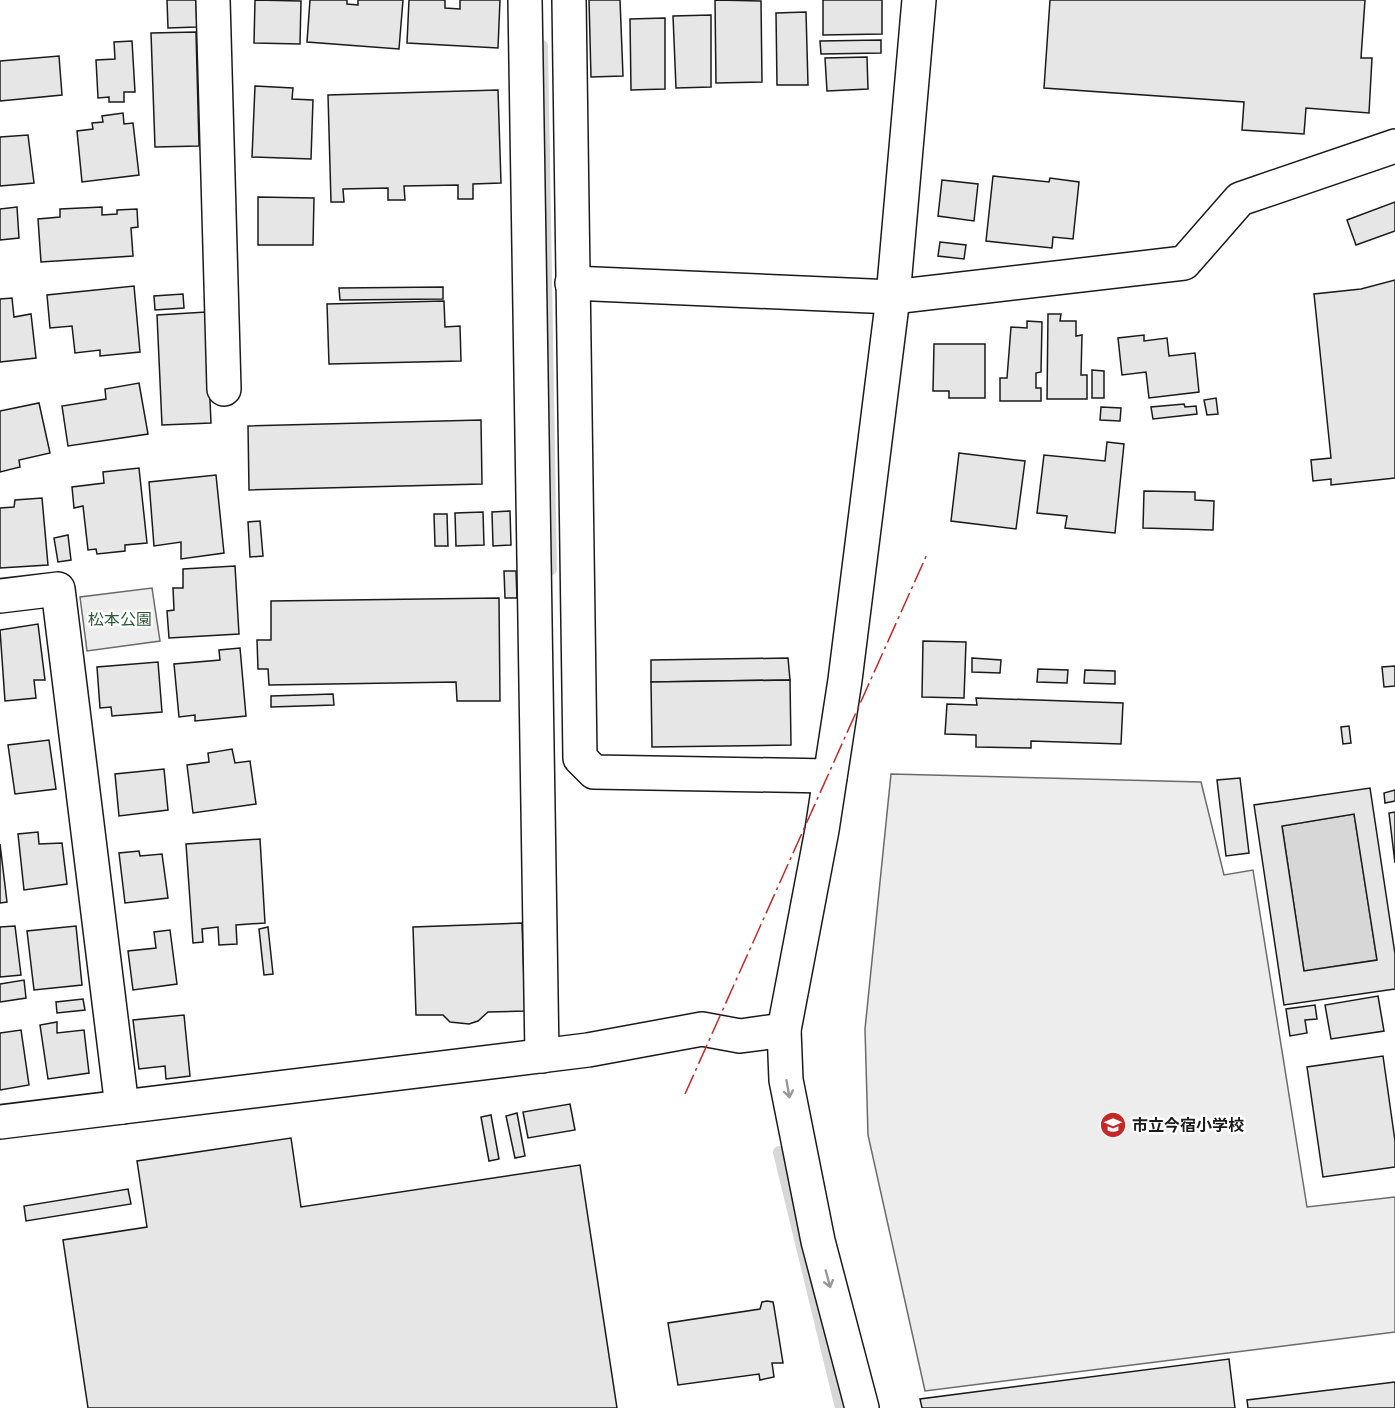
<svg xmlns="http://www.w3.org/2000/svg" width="1395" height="1408" font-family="Figtree,'Noto Sans JP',sans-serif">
<rect width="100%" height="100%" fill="#fff"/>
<g fill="#ededed" stroke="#6a6a6a" stroke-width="1.5">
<polygon points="152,588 160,641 87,651 80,597"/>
<polygon points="891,774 1201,782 1224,875 1253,870 1307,1207 1395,1197 1395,1332 925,1391 868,1135 865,1029"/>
</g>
<polygon fill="#d7d7d7" stroke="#6a6a6a" stroke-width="1.5" points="1354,814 1377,960 1304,971 1282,826"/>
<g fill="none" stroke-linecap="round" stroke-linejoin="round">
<g stroke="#d7d7d7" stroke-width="12">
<polyline points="542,46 551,569"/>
<polyline points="779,1152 841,1408"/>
</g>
</g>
<g fill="#e6e6e6" stroke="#1a1a1a" stroke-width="1.5" fill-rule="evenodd">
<polygon points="167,0 196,0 197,27 168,28"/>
<polygon points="255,0 301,1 300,44 254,43"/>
<polygon points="310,0 347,0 347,4 358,5 358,0 403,0 399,49 307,42"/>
<polygon points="409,0 445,0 445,8 460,9 460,0 500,0 498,48 407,43"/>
<polygon points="589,0 620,0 623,76 591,77"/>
<polygon points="715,0 761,1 762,82 716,83"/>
<polygon points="823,0 882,0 882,34 823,35"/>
<polygon points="1050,0 1365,0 1361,58 1372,58 1369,113 1306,108 1304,134 1242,130 1244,102 1044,88"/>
<polygon points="806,12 808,85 777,85 776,13"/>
<polygon points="711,15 711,87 676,88 673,16"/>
<polygon points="665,18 665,89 631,90 630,19"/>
<polygon points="196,32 199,146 155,147 151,33"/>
<polygon points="881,40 881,53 821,54 820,41"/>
<polygon points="132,41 135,92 124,92 124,102 109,102 109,97 98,98 96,60 115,59 114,42"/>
<polygon points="59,56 62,95 0,101 0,61"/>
<polygon points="867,57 868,89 827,91 825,58"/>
<polygon points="255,86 293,88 292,99 313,100 311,159 252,157"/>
<polygon points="498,90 501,183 473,184 473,199 458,199 458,185 404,186 405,200 388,200 388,188 343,189 344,202 331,202 328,95"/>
<polygon points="123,113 124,124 133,123 139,175 82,182 77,131 93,129 92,123 103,122 102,116"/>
<polygon points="28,135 34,183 0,186 0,137"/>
<polygon points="993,176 1049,182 1050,178 1079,182 1073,239 1053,237 1052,248 986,241"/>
<polygon points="942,180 978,184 974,221 938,216"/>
<polygon points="258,197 314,198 313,245 258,245"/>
<polygon points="1395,202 1395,231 1356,245 1347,220"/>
<polygon points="17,207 19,238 0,240 0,209"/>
<polygon points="102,207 102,215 117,214 117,210 137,209 138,227 131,228 133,256 41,262 38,219 60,217 60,209"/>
<polygon points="940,242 966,245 964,259 938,256"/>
<polygon points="1395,280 1395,478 1331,485 1331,479 1313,481 1311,460 1331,458 1314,294 1361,289"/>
<polygon points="134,286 140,352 100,356 100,350 75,353 72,326 50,328 47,295"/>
<polygon points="443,287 443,299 340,300 339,288"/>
<polygon points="183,294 184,308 155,310 154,296"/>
<polygon points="12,298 14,317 31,314 36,358 0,362 0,299"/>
<polygon points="444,301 445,327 460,326 461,361 329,364 327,304"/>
<polygon points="206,312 211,423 162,425 157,315"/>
<polygon points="1048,314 1061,314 1060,321 1076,321 1076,336 1082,335 1081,375 1087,375 1087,399 1047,399"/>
<polygon points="1027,321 1042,322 1041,372 1036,373 1036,388 1041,388 1041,401 1000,401 1000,378 1007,378 1011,327 1027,328"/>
<polygon points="1144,335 1144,341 1167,338 1169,356 1195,353 1199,392 1149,398 1146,372 1122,375 1118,338"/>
<polygon points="934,344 985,344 985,398 949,398 949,391 933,391"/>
<polygon points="1092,370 1104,371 1104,398 1092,398"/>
<polygon points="139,383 148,434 68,446 62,406 106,399 105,389"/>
<polygon points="1216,398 1218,414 1207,415 1204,400"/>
<polygon points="39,403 50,453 19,460 20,467 0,472 0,411"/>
<polygon points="1184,404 1185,407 1196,406 1197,414 1153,419 1151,407"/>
<polygon points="1101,407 1121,408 1120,421 1100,420"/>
<polygon points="481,420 482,484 249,490 248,426"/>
<polygon points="1107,442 1124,444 1115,533 1065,528 1067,516 1037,513 1044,455 1105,461"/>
<polygon points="959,453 1025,461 1016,529 951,521"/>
<polygon points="139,468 147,543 125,545 125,551 97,554 96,549 88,550 83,506 74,508 72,487 104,483 103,472"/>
<polygon points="216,475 224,553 181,559 181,542 154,546 149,482"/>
<polygon points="1144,491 1195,492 1195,500 1214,501 1213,530 1143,528"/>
<polygon points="42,498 48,565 0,568 0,508 14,507 15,500"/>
<polygon points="510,511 511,545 493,546 492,512"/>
<polygon points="483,512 484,545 456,546 455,513"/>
<polygon points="434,514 447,514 448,546 435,546"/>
<polygon points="260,521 263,556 250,557 248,522"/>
<polygon points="68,535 71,560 58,562 54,538"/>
<polygon points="235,566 239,634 169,638 167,611 174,610 173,588 183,588 183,569"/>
<polygon points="504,571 516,571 517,598 505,598"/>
<polygon points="499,598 500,701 457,701 456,682 269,685 268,669 258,669 257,640 271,640 271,601"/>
<polygon points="38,624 45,680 34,680 36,698 5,701 0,630"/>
<polygon points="923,641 966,642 964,698 922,697"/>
<polygon points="240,648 246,716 195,721 195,715 179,717 174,664 220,660 219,650"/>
<polygon points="788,658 790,680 651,682 651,660"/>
<polygon points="972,658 1001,660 1000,673 972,672"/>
<polygon points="158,662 162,712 112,716 111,707 100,708 97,667"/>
<polygon points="1395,666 1395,686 1384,687 1382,667"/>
<polygon points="1038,669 1068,670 1067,683 1037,682"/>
<polygon points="1085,670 1115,671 1115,684 1084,683"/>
<polygon points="790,680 791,745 652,747 651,682"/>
<polygon points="333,694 334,705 271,707 271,696"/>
<polygon points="976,698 1123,703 1121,744 1031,741 1031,748 976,747 976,735 945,734 947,704 977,705"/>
<polygon points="1349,726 1351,743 1343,744 1341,727"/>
<polygon points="49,740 56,789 15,794 8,745"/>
<polygon points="232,749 235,763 250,761 256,804 193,813 187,765 209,762 208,753"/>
<polygon points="164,769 168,810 119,816 115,774"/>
<polygon points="1240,778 1249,853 1226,856 1217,780"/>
<path d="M1370,788L1395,954V989L1284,1005L1254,805ZM1354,814L1377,960L1304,971L1282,826Z"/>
<polygon points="1395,790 1395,801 1385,803 1384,793"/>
<polygon points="1395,812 1395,863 1389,813"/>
<polygon points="38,832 39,844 62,843 67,884 24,890 18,834"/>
<polygon points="260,839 265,923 236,925 237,944 219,945 218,927 202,929 203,942 193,943 186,844"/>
<polygon points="0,844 7,902 0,903"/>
<polygon points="139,851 140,856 162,854 168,898 125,903 119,853"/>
<polygon points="522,923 525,1011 488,1012 478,1021 469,1024 450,1022 443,1015 416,1015 413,927"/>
<polygon points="15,926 21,975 0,977 0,927"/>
<polygon points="76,926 82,985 34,990 27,931"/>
<polygon points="268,927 273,974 264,975 259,929"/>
<polygon points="170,930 177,984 133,990 128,951 156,948 154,932"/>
<polygon points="24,980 26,998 0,1002 0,984"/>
<polygon points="1378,996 1384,1031 1331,1039 1325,1005"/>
<polygon points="83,999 85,1010 57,1013 56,1002"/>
<polygon points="1315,1005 1317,1019 1305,1020 1307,1033 1290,1036 1286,1009"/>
<polygon points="184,1015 190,1076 166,1079 165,1066 139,1069 133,1020"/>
<polygon points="57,1022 57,1033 84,1030 89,1073 48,1079 40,1025"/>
<polygon points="21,1030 29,1085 0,1090 0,1033"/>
<polygon points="1383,1056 1395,1141 1395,1167 1323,1177 1307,1067"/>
<polygon points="570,1104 575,1130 528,1138 523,1112"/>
<polygon points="517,1113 525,1156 515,1158 506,1116"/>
<polygon points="491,1115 499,1159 489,1161 481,1117"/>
<polygon points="291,1138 301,1207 580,1165 617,1408 88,1408 63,1240 147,1227 137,1161"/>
<polygon points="128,1189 131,1204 26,1221 24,1206"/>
<polygon points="767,1301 773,1302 774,1307 783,1363 772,1363 774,1377 760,1380 759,1374 678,1385 668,1323 760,1309 762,1302"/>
<polygon points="1229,1359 1235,1408 922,1408 920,1399"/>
<polygon points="1395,1382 1395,1408 1248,1408 1247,1400"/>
</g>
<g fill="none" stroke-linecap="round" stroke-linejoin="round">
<g stroke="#1a1a1a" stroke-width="36">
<g id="street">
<polyline points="213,0 224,389"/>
<polyline points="525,0 542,1056"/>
<polyline points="569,0 580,758 594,772 830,776"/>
<polyline points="572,283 893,297 1184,263 1240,199 1395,146"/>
<polyline points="0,596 58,589 122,1107"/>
<polyline points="0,1122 588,1050 702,1029 740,1036 784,1030"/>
<polyline points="862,1408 818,1241 786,1080 784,1030 822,830 845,680 893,297 919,0"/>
</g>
</g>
<use href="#street" stroke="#fff" stroke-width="33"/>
<polyline stroke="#c62828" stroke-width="1.5" stroke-dasharray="21 4.5 3 4.5" stroke-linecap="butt" points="685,1094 928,552"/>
</g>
<defs><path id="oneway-shaft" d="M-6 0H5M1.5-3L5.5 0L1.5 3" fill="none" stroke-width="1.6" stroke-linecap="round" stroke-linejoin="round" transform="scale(1.5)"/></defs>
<g stroke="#989898">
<use href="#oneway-shaft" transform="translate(788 1089) rotate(80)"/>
<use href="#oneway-shaft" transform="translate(828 1279) rotate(75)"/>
</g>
<defs>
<g id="school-disc" transform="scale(1.35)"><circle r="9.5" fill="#c62828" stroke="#fff"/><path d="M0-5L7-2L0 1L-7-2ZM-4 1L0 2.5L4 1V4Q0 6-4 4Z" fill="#fff"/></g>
</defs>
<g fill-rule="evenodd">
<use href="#school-disc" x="1113" y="1125"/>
</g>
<g text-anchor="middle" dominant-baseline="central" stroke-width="4.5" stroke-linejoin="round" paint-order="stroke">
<g font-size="16" fill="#2b5a34" stroke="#fff">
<text x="120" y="619">松本公園</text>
</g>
<g font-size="16" font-weight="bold" fill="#1a1a1a" stroke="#fff" text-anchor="start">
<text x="1132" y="1125">市立今宿小学校</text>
</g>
</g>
</svg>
